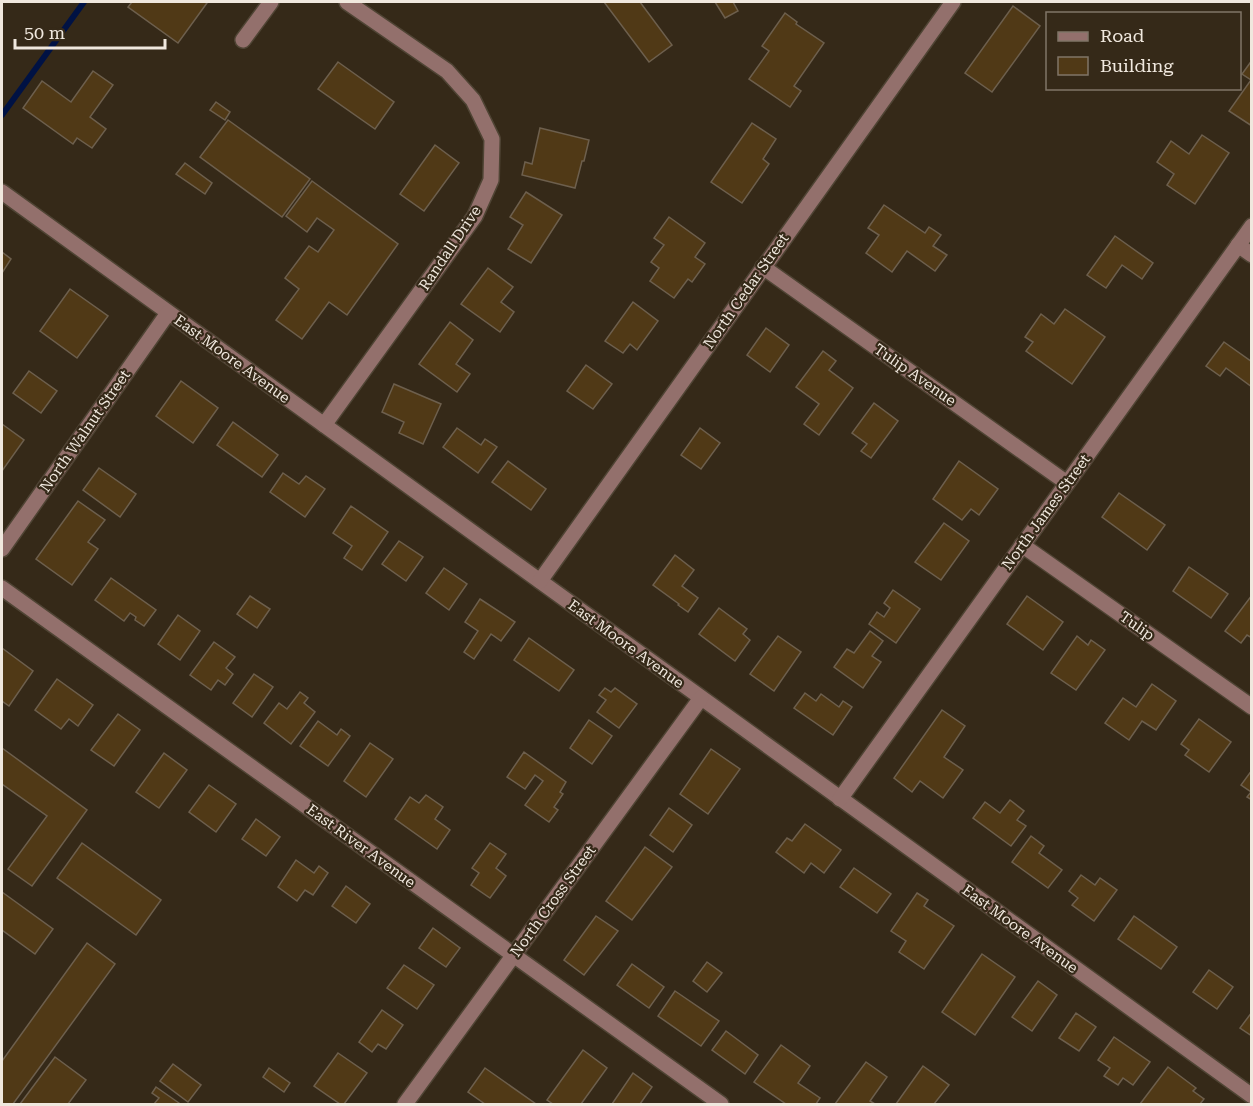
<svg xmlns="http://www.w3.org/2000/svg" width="1253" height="1106" font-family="'Roboto Serif',serif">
<rect width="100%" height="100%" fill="#352918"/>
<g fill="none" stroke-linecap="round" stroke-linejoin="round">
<polyline stroke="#001244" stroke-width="6" points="2,115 84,2"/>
</g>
<g fill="#503916" stroke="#6d5f4d" stroke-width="1.5">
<polygon points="132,2 205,2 207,3 178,43 128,7"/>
<polygon points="604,2 640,2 672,45 649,62"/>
<polygon points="715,2 733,2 738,11 725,18"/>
<polygon points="1013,6 1040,26 992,92 965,73"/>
<polygon points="785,13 797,22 796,24 824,43 794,86 801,91 790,107 749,79 769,51 762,46"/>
<polygon points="338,62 394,102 375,129 318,89"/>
<polygon points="1250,63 1252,65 1252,126 1229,111 1251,80 1242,74"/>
<polygon points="93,71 113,85 90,117 106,129 92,148 77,138 73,144 23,108 42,81 71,102"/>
<polygon points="216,102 230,112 225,120 210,110"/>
<polygon points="228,120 310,179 282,217 200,157"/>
<polygon points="752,123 776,139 763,159 769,164 742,203 711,182"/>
<polygon points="540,128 589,140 584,161 582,161 575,188 522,175 525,162 532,164"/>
<polygon points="1202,135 1229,153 1195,204 1167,185 1174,174 1157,162 1171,141 1189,154"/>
<polygon points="435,145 459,163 424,211 400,194"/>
<polygon points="185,163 212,183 205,194 176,174"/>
<polygon points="312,181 398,244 347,315 329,302 302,339 276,320 299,289 285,278 309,246 318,252 334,230 317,218 307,232 286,216"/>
<polygon points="526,192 562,215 531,263 508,249 523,225 510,217"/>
<polygon points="884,205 925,233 929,227 941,235 933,246 947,255 935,271 907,251 892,272 866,253 879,235 868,228"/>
<polygon points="669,217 705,243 695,257 705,264 692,282 688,279 674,298 650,281 659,268 651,262 664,245 654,238"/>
<polygon points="1115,236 1153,263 1142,279 1122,265 1106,288 1087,275"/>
<polygon points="2,252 11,259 2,273"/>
<polygon points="488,268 513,287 501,302 514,312 500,332 461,304"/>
<polygon points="70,289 108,316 77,358 40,331"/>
<polygon points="633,302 658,321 637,350 630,344 623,353 605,341"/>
<polygon points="1065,309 1105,337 1072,384 1026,351 1033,342 1025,337 1041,314 1054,324"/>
<polygon points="450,322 473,340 456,364 470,374 457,392 419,364"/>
<polygon points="766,328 789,345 770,372 747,355"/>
<polygon points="1224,342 1252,362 1252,387 1226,368 1220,376 1206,366"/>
<polygon points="823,351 836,361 829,370 853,388 819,435 804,424 819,404 796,387"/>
<polygon points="586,365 612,384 593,409 567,391"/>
<polygon points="29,371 57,391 41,413 13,393"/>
<polygon points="181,381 218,408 193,443 156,416"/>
<polygon points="394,384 441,404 423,444 399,433 404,422 382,412"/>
<polygon points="874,403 898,421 871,458 861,451 867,444 852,433"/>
<polygon points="233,422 278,455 262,477 217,445"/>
<polygon points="2,424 24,440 2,471"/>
<polygon points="457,428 481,445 485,439 497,447 478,473 443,447"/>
<polygon points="700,428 720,443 701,469 681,455"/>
<polygon points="508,461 546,489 531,510 492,482"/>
<polygon points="959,461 998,489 979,515 971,509 962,520 933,499"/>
<polygon points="99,468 136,494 120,517 83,490"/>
<polygon points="283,473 299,484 306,476 325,489 305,517 270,492"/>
<polygon points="1119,493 1165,525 1147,550 1102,517"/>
<polygon points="78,501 105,520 88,542 98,549 72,585 36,559"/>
<polygon points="351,506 388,532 362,570 344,558 352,546 333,533"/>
<polygon points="944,523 969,541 941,580 915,562"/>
<polygon points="399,541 423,557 406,581 382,564"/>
<polygon points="675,555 694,570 682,586 698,598 688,612 678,605 679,604 653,585"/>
<polygon points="1189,567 1228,594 1211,618 1173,591"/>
<polygon points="444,568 467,584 449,610 426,593"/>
<polygon points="111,578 156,610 144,626 135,620 136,617 130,613 124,621 95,600"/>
<polygon points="893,590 920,609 896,643 869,624 877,612 884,617 890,608 884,603"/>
<polygon points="1252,595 1252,638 1247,635 1241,643 1225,631"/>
<polygon points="250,596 270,609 257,628 237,614"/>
<polygon points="1027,596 1063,622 1043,650 1007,624"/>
<polygon points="480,599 515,622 501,641 491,634 474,659 464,652 478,631 465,622"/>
<polygon points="719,608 747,629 743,634 750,640 735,661 699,634"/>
<polygon points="178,615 200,631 180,660 158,644"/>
<polygon points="870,631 883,641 872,656 881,662 863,688 834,667 847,649 854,653"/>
<polygon points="778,636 801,652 774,691 750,674"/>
<polygon points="1077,636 1088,645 1091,640 1105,650 1076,690 1051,673"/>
<polygon points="529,638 574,670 559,691 514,660"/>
<polygon points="214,642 235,657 226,668 233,674 225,685 218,680 211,690 190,675"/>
<polygon points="2,648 33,671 9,706 2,701"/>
<polygon points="254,674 273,687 252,717 233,703"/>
<polygon points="57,679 93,705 78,726 69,719 61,729 35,710"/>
<polygon points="1152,684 1176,701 1156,730 1142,721 1129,740 1105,723 1123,698 1136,707"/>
<polygon points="605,688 611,692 615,688 637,704 619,728 597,712 606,700 599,695"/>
<polygon points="300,692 308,698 304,703 315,712 291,744 264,723 279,703 287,709"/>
<polygon points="805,693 816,701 821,694 839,707 843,701 852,707 833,735 794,708"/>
<polygon points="942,710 965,726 944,757 963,770 943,798 920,781 912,792 894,778"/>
<polygon points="118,714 140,730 114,766 91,750"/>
<polygon points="1199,719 1231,742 1209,772 1185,755 1189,750 1181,744"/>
<polygon points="589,720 612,736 592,764 570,748"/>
<polygon points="318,721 337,735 341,729 350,736 328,766 300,746"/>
<polygon points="370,743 393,759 366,797 344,781"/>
<polygon points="2,748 87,810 32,886 8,869 47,816 2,784"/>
<polygon points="711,749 740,769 708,814 680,794"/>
<polygon points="524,752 566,782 560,792 563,794 554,807 558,810 549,822 525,805 543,781 535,775 525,789 507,777"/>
<polygon points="164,753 187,770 159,808 136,792"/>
<polygon points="1252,770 1252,800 1247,797 1251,792 1241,785"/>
<polygon points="209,785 236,804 216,832 189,812"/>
<polygon points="426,795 443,807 435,819 450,830 437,849 395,819 410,797 419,803"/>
<polygon points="1010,800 1024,811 1017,820 1026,826 1011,846 973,818 985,802 1000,813"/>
<polygon points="669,808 692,825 673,852 650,835"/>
<polygon points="256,819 280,837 266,856 242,839"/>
<polygon points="805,824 841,850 824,873 811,863 804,873 776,852 787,838 792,841"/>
<polygon points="1031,836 1044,846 1039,853 1062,870 1048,888 1012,862"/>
<polygon points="82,843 161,900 136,935 57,878"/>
<polygon points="490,843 506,854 496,868 506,876 490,898 471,885 479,873 472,868"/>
<polygon points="645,847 672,867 632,920 606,901"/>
<polygon points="296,860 314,873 319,866 328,873 313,895 305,890 297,901 278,887"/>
<polygon points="854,868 891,894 877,913 840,887"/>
<polygon points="1081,875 1095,885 1100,878 1117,890 1094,921 1072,905 1078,898 1069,891"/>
<polygon points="346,886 370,904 356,923 332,906"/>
<polygon points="2,892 53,929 35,954 2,930"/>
<polygon points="917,893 928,900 924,906 954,926 924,969 899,952 906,941 891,931"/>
<polygon points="596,916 618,931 584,975 564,960"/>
<polygon points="1134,916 1177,947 1161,969 1118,939"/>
<polygon points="433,928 460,948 446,967 419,948"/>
<polygon points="87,943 115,964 13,1104 2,1104 2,1061"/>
<polygon points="982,954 1015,977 975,1035 942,1012"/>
<polygon points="707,962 722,973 707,992 693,981"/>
<polygon points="632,964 664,987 649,1008 617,985"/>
<polygon points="404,965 434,985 417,1009 387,988"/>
<polygon points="1209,970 1233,987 1217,1009 1193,992"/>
<polygon points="1038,981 1057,995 1032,1031 1012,1017"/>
<polygon points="675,991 719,1021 701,1046 658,1016"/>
<polygon points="382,1010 403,1025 386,1049 378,1044 372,1052 359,1042"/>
<polygon points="1252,1012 1252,1036 1240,1028"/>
<polygon points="1076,1013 1096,1027 1079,1051 1059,1038"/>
<polygon points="726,1031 758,1055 745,1074 712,1050"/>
<polygon points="1114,1037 1150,1062 1133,1085 1123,1078 1118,1085 1104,1076 1110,1068 1098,1060"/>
<polygon points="781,1045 810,1066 798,1083 820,1098 816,1104 786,1104 754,1082"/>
<polygon points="583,1050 607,1068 581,1104 553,1104 547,1100"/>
<polygon points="338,1053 367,1073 344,1104 340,1104 314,1086"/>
<polygon points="55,1057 86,1080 68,1104 20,1104"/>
<polygon points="866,1062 887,1077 870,1101 875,1104 835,1104"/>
<polygon points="173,1064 201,1085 188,1102 160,1081"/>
<polygon points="923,1066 949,1085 934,1104 896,1104"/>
<polygon points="1168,1067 1196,1088 1193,1091 1204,1099 1200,1104 1140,1104"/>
<polygon points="269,1068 290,1083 284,1092 263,1077"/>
<polygon points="485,1068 536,1104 485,1104 468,1092"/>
<polygon points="633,1073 652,1087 640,1104 612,1104"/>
<polygon points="156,1087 179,1103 178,1104 154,1104 159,1098 152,1093"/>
</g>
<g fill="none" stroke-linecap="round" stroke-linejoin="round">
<g stroke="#4f4434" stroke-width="18">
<g id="minor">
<polyline points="243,40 271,2"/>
<polyline points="2,192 1252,1096"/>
<polyline points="1238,245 1252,255"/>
<polyline points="763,267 1067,483"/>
<polyline points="324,425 475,216 491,180 492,139 473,100 447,71 347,2"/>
<polyline points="1022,545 1252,707"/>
<polyline points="2,549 168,313"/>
<polyline points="540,581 953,2"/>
<polyline points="2,588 721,1104"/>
<polyline points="840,799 1252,226"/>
<polyline points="405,1104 701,698"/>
</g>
</g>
<use href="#minor" stroke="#93706c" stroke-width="15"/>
</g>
<g text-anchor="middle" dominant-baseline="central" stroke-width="4.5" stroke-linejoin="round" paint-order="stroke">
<g font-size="15" fill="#f0e8de" stroke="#352918">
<text transform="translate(450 248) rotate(-56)">Randall Drive</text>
<text transform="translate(746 291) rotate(-55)">North Cedar Street</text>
<text transform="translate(232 359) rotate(36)">East Moore Avenue</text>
<text transform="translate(915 375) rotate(35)">Tulip Avenue</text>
<text transform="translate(85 431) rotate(-55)">North Walnut Street</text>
<text transform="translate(1046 512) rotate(-54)">North James Street</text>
<text transform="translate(1137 626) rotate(35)">Tulip</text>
<text transform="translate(626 644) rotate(36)">East Moore Avenue</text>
<text transform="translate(361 846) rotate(36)">East River Avenue</text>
<text transform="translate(553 901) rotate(-54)">North Cross Street</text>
<text transform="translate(1020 929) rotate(36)">East Moore Avenue</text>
</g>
</g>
<rect width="1253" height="1106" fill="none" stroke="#f0e8de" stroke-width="6"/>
<rect x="1046" y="12" width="195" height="78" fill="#352918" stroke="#807567" stroke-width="1.5"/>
<rect x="1058" y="32" width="30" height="9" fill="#93706c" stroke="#807567" stroke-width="1.5"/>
<text x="1100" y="42" font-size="18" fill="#f0e8de">Road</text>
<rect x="1058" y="57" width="30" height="18" fill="#503916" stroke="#807567" stroke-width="1.5"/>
<text x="1100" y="72" font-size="18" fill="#f0e8de">Building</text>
<path d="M15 39v9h150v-9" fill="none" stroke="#f0e8de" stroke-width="3"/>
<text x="24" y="39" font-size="18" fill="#f0e8de" stroke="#352918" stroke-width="4.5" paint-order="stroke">50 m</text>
</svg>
